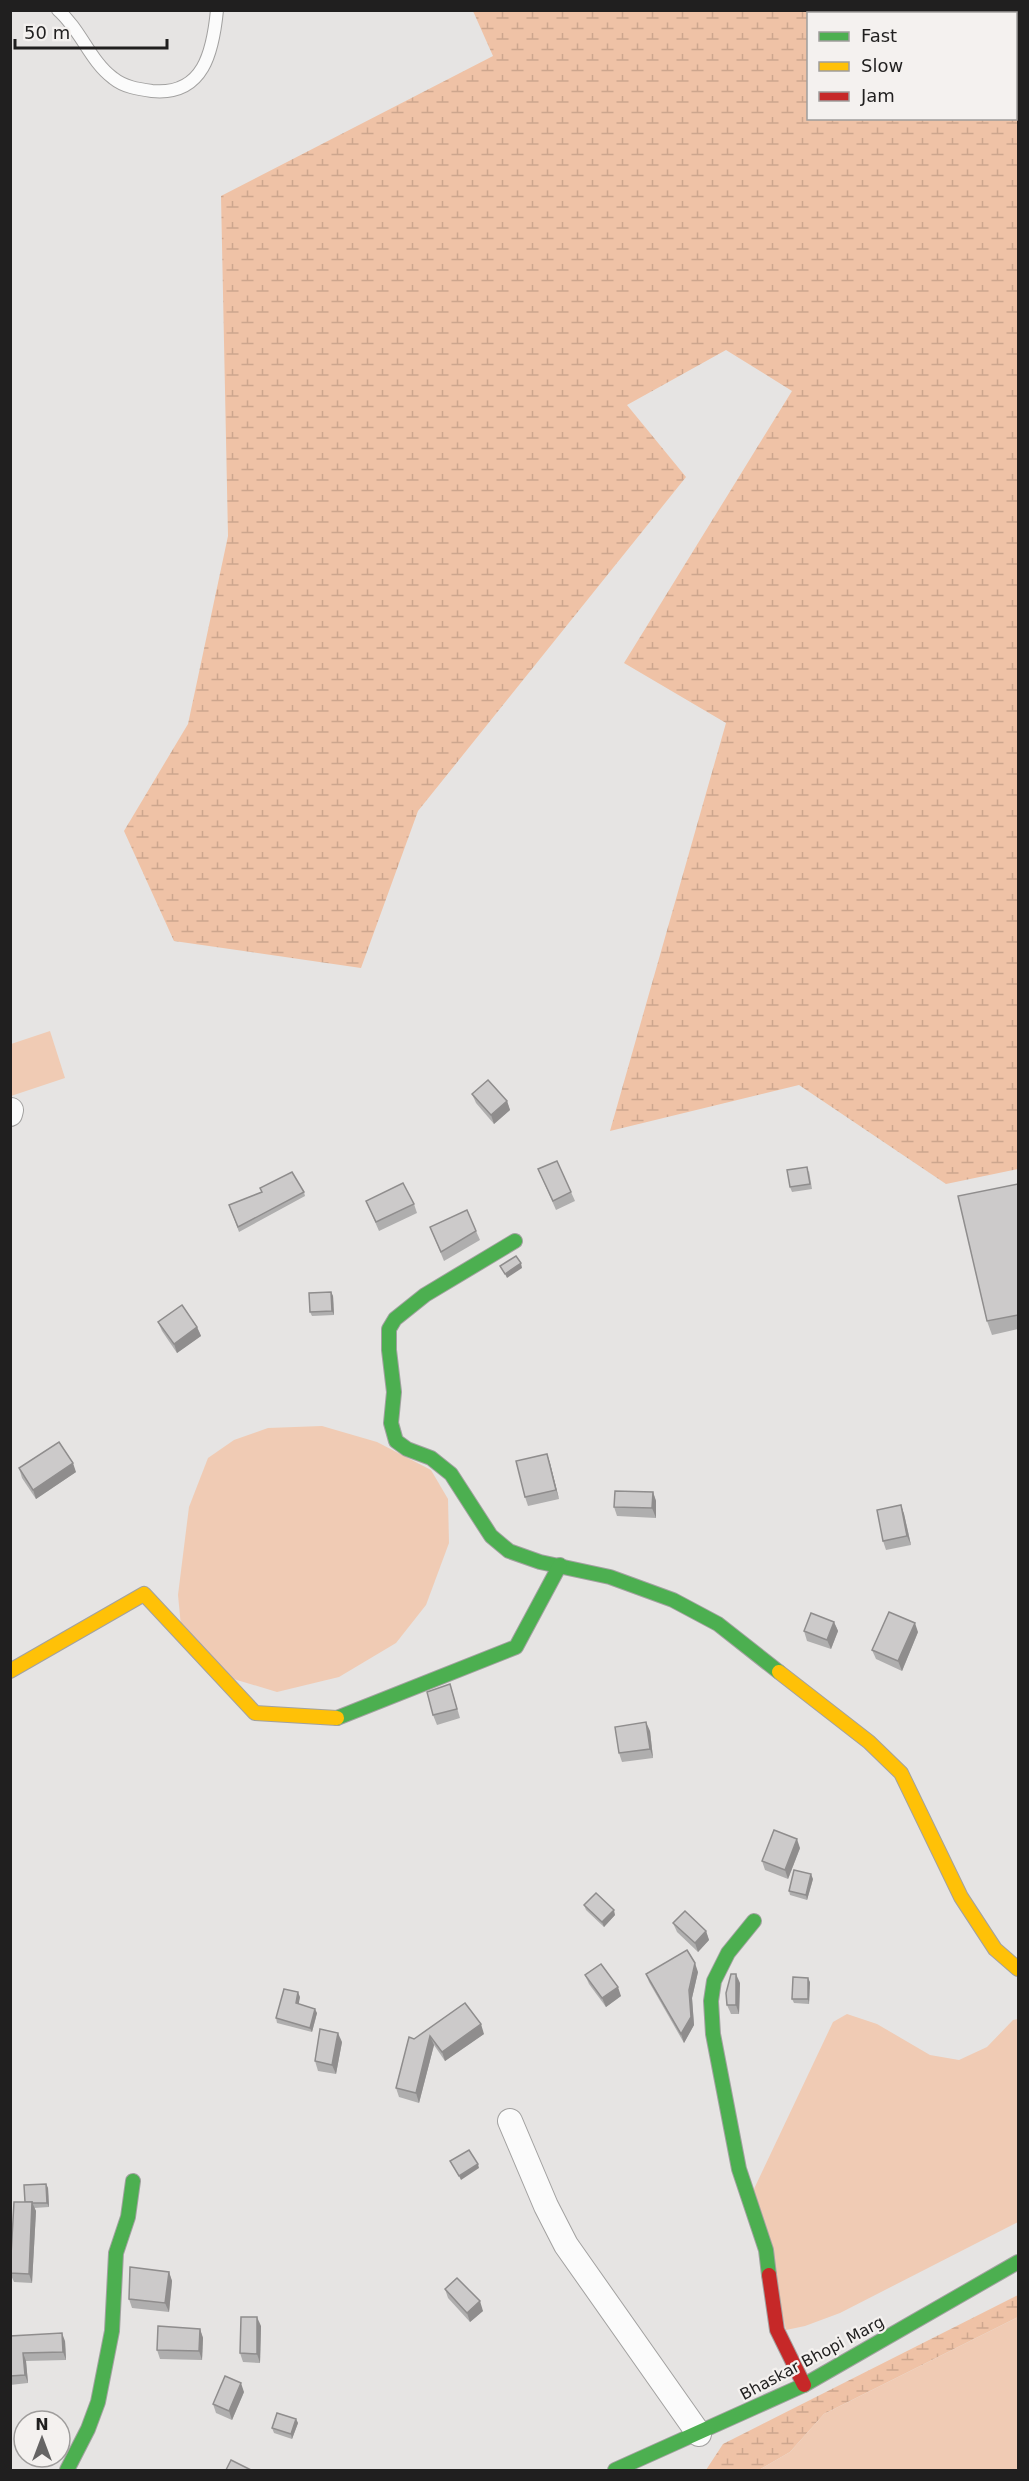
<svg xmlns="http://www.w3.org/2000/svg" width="1029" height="2481" font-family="'DejaVu Sans',sans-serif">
<defs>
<pattern id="wetland-marsh" width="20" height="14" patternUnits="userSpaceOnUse" patternTransform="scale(1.5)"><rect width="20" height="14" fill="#efc2a6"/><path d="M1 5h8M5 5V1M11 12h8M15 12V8" fill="none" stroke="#cda68e"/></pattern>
</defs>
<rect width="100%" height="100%" fill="#e6e4e3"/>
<g fill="url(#wetland-marsh)" fill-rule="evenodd">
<path d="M473,11H1018V1169L946,1184L799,1085L610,1131L726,723L624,663L792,391L726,350L627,405L686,477L418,811L361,968L174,941L124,831L188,724L228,536L221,196L493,56ZM808,14H1016V118H808Z"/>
<polygon points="1018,2295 1018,2317 824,2414 790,2452 759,2470 706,2470 723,2444"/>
</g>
<g fill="#f0cbb4">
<polygon points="50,1031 65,1078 11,1096 11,1044"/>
<polygon points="322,1426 377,1442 431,1470 448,1499 449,1543 426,1605 396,1643 339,1677 277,1692 227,1677 181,1626 178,1595 189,1507 208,1458 234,1440 268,1428"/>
<polygon points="847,2014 877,2024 930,2055 959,2060 987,2047 1013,2020 1018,2019 1018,2222 840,2313 805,2326 786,2330 753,2191 833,2022"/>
<polygon points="1018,2317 1018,2470 759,2470 790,2452 824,2414"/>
</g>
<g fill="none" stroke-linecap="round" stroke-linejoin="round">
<g stroke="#a2a1a0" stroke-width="14">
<path id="lane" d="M58,10C81,30 90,61 113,78C124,87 138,89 152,91C204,96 213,51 217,10"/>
</g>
<g stroke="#a2a1a0" stroke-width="26">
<g id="street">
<polyline points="10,1114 11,1110"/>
<polyline points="510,2121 546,2206 566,2245 699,2434"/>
</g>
</g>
<g stroke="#a2a1a0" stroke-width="16">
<g id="fast">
<polyline points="515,1241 425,1295 395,1319 389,1329 389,1350 394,1392 391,1423 396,1441 407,1449 431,1458 451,1474 491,1536 509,1551 540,1562 610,1577 673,1600 718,1624 779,1672"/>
<polyline points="337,1718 516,1647 560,1565"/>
<polyline points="754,1921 728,1953 714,1981 711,2001 713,2034 739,2169 766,2250 769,2275"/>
<polyline points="67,2470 88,2429 98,2402 112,2331 116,2253 128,2217 133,2181"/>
<polyline points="615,2470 804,2385 1018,2262"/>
</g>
</g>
<g stroke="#a2a1a0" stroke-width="16">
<g id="slow">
<polyline points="10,1671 144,1594 255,1713 337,1718"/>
<polyline points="779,1672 869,1742 901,1773 961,1897 995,1949 1018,1969"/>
</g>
</g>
<g stroke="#a2a1a0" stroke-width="16">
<polyline id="jam" points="769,2275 777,2330 804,2385"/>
</g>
<use href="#lane" stroke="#fbfbfb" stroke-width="12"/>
<use href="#street" stroke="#fbfbfb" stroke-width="24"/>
<use href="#fast" stroke="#4caf50" stroke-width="14"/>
<use href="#slow" stroke="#ffc107" stroke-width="14"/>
<use href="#jam" stroke="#c62828" stroke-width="14"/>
</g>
<g fill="#afaeae">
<polygon points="472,1094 507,1101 510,1110 494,1124 476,1103"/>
<polygon points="538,1169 571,1192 575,1201 556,1210"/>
<polygon points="809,1171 812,1189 792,1192 790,1187"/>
<polygon points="1018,1184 1018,1329 992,1335 987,1321"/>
<polygon points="260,1188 304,1192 305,1196 239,1232 229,1205 262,1192"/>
<polygon points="366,1201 414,1204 417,1213 379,1231"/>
<polygon points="430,1227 476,1231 480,1240 444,1261"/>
<polygon points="331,1292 333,1296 334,1315 312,1316 310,1312"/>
<polygon points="158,1322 197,1327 201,1336 177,1353 162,1331"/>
<polygon points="547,1454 550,1463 559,1499 528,1506 525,1497"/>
<polygon points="19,1468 76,1472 36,1499 22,1478"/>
<polygon points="653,1492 656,1501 656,1518 617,1516 614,1507"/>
<polygon points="901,1505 904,1514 911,1545 886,1550 883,1541"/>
<polygon points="834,1622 838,1631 831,1649 807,1641 804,1631"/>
<polygon points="918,1632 902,1671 876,1659 872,1650"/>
<polygon points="450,1684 460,1718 437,1725 433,1715"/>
<polygon points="650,1731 653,1758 622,1762 619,1753"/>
<polygon points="800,1848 788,1879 765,1870 762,1861"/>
<polygon points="813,1879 807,1900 790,1895 789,1891"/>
<polygon points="584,1905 615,1915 604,1927 586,1910"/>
<polygon points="673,1923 706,1931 709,1940 698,1952 677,1932"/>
<polygon points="698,1972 692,1998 694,2025 684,2043 649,1982 646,1974"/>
<polygon points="585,1975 621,1996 606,2007 589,1984"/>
<polygon points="810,1982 809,2004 794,2003 792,1999"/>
<polygon points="740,1983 739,2014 731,2014 727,2005"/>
<polygon points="300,1997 298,2004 317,2013 312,2032 277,2023 276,2018"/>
<polygon points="484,2034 445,2061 434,2045 419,2103 399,2097 396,2088 414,2039"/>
<polygon points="342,2042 336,2074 318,2071 315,2061"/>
<polygon points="46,2184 48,2188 49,2207 34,2208 36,2211 32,2283 14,2282 10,2273 25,2202"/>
<polygon points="169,2272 172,2281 169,2312 132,2308 129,2299"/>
<polygon points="445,2289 483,2311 470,2322 448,2298"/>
<polygon points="261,2326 260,2363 243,2362 240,2353"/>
<polygon points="200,2329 203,2338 202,2360 160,2359 157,2350"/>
<polygon points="10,2336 65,2341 66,2360 26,2361 28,2383 10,2385"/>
<polygon points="244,2392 232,2420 216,2413 213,2404"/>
<polygon points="296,2419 298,2423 292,2439 274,2433 272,2428"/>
</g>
<g fill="#8f8d8d">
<polygon points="507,1101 510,1110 494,1124 491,1115"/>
<polygon points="521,1263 522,1268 507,1278 505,1274"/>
<polygon points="331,1292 333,1296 334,1315 332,1311"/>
<polygon points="197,1327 201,1336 177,1353 174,1344"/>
<polygon points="547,1454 550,1463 559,1499 556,1490"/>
<polygon points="73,1463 76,1472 36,1499 33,1490"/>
<polygon points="653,1492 656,1501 656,1518 652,1508"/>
<polygon points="901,1505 904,1514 911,1545 907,1536"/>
<polygon points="834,1622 838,1631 831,1649 827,1640"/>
<polygon points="915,1623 918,1632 902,1671 898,1661"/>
<polygon points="646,1722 650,1731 653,1758 650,1749"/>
<polygon points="797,1839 800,1848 788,1879 785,1870"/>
<polygon points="811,1874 813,1879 807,1900 806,1895"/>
<polygon points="614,1910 615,1915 604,1927 602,1922"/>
<polygon points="706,1931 709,1940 698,1952 695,1943"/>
<polygon points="695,1963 698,1972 692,1998 694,2025 684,2043 681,2034"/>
<polygon points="736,1974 740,1983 739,2014 736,2005"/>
<polygon points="808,1978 810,1982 809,2004 808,1999"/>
<polygon points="618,1987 621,1996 606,2007 602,1998"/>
<polygon points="298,1992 300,1997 298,2008 296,2003"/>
<polygon points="315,2009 317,2013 312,2032 310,2028"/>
<polygon points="481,2024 484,2034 445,2061 442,2052"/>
<polygon points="338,2033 342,2042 336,2074 332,2065"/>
<polygon points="430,2036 434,2045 419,2103 416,2093"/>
<polygon points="478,2164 479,2168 461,2180 459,2176"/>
<polygon points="46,2184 48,2188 49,2207 47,2203"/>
<polygon points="32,2202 36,2211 32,2283 29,2274"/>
<polygon points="169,2272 172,2281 169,2312 165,2303"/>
<polygon points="480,2301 483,2311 470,2322 467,2313"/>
<polygon points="257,2317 261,2326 260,2363 257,2354"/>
<polygon points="200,2329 203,2338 202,2360 199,2351"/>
<polygon points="62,2333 65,2341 66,2360 63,2352"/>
<polygon points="23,2353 26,2361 28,2383 25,2375"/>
<polygon points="241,2383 244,2392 232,2420 229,2411"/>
<polygon points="296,2419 298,2423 292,2439 291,2434"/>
</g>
<g fill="#cccaca" stroke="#8f8d8d" stroke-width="1.5">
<polygon points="488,1080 507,1101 491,1115 472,1094"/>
<polygon points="557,1161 571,1192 553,1201 538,1169"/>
<polygon points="807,1167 810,1184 790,1187 787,1170"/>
<polygon points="292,1172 304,1192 238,1227 229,1205 262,1192 260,1188"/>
<polygon points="403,1183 414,1204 376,1222 366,1201"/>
<polygon points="1018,1184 1018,1315 987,1321 958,1196"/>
<polygon points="467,1210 476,1231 441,1252 430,1227"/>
<polygon points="516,1256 521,1263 505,1274 500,1266"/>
<polygon points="331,1292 332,1311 310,1312 309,1293"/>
<polygon points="182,1305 197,1327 174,1344 158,1322"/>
<polygon points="59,1442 73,1463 33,1490 19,1468"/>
<polygon points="547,1454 556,1490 525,1497 516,1461"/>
<polygon points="615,1491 653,1492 652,1508 614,1507"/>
<polygon points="901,1505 907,1536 883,1541 877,1510"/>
<polygon points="889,1612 915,1623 898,1661 872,1650"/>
<polygon points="811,1613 834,1622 827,1640 804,1631"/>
<polygon points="450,1684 457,1709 433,1715 427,1692"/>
<polygon points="646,1722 650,1749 619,1753 615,1727"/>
<polygon points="774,1830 797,1839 785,1870 762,1861"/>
<polygon points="794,1870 811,1874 806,1895 789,1891"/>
<polygon points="596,1893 614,1910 602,1922 584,1905"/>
<polygon points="685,1911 706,1931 695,1943 673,1923"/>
<polygon points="687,1950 695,1963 689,1990 691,2017 681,2034 646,1974"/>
<polygon points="601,1964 618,1987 602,1998 585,1975"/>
<polygon points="731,1974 736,1974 736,2005 727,2005 726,1993"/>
<polygon points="793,1977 808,1978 808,1999 792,1999"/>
<polygon points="284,1989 298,1992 296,2003 315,2009 310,2028 276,2018"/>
<polygon points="465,2003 481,2024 442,2052 430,2036 416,2093 396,2088 409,2037 414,2039"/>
<polygon points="320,2029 338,2033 332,2065 315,2061"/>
<polygon points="469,2150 478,2164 459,2176 450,2161"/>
<polygon points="46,2184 47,2203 32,2203 32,2202 25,2202 24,2185"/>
<polygon points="14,2202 32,2202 29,2274 10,2273"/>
<polygon points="130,2267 169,2272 165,2303 129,2299"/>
<polygon points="457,2278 480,2301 467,2313 445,2289"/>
<polygon points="241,2317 257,2317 257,2354 240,2353"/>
<polygon points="158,2326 200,2329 199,2351 157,2350"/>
<polygon points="62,2333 63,2352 23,2353 25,2375 10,2376 10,2336"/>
<polygon points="225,2376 241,2383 229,2411 213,2404"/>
<polygon points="277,2413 296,2419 291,2434 272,2428"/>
<polygon points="231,2460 251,2470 226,2470"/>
</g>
<g text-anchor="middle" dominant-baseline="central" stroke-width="4.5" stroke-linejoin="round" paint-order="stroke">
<g font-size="16" fill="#201f1f" stroke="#f4f1ef">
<text transform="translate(812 2358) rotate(-28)">Bhaskar Bhopi Marg</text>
</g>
</g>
<rect width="1029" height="2481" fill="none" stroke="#201f1f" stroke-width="24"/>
<rect x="807" y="12" width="210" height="108" fill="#f4f1ef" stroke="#9f9d9c" stroke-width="1.5"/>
<rect x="819" y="32" width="30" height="9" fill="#4caf50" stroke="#9f9d9c" stroke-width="1.5"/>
<text x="861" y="42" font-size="18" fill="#201f1f">Fast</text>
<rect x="819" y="62" width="30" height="9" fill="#ffc107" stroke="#9f9d9c" stroke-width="1.5"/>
<text x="861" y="72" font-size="18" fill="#201f1f">Slow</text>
<rect x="819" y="92" width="30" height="9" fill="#c62828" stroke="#9f9d9c" stroke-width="1.5"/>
<text x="861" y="102" font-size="18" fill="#201f1f">Jam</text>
<g transform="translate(42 2439)"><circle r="28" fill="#f4f1ef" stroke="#9f9d9c" stroke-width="1.5"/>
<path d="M0-4.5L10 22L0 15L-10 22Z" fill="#656464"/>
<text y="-9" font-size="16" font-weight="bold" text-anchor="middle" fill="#201f1f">N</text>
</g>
<path d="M15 39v9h152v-9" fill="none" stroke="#201f1f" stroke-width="3"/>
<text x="24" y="39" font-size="18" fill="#201f1f" stroke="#f4f1ef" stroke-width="4.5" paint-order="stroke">50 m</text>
</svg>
